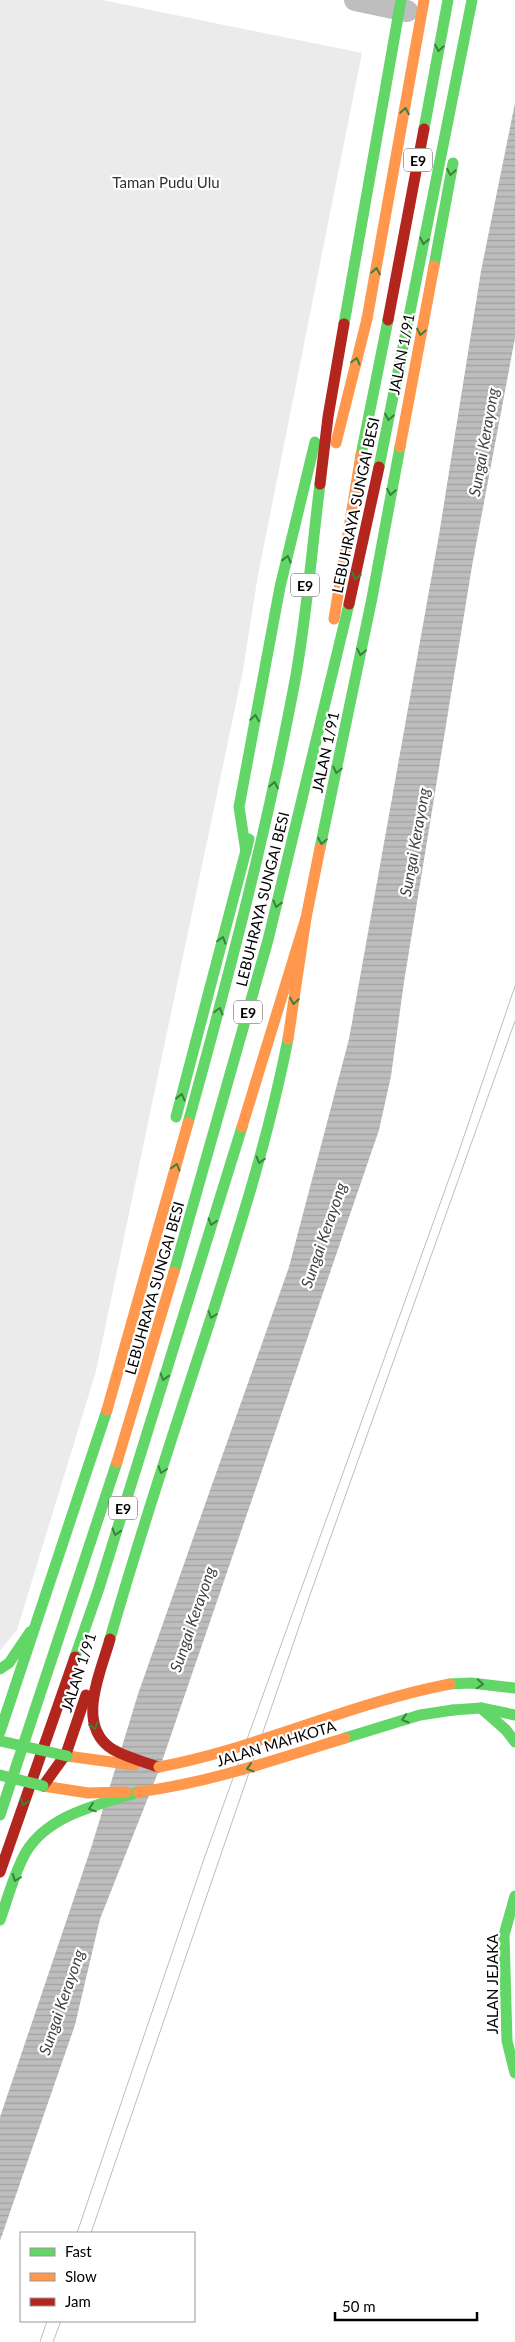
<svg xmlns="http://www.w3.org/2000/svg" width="515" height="2342" font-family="Lato,sans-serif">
<defs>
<pattern id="water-rules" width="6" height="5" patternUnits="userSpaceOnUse" patternTransform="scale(1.25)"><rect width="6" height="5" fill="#bdbdbd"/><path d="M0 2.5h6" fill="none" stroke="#a1a1a1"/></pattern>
</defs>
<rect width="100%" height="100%" fill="#fff"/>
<polygon fill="#ebebeb" points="0,0 102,0 362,53 258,575 243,670 96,1371 17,1630 0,1651"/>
<polygon fill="url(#water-rules)" points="515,103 515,338 472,566 404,982 391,1076 379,1130 159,1770 100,1919 75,2025 0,2241 0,2117 92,1845 138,1694 289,1267 349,1039 439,535 481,271"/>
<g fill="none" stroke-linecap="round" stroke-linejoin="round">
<polyline stroke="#bebebe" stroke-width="22" points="355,0 407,11"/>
<g stroke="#63d668" stroke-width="11">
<polyline points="434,266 453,163"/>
<polyline points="361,455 388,320"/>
<polyline points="320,848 372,598 400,447"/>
<polyline points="246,852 239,807 280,587 315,442"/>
<polyline points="176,1117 249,839"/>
<path d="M110,1639C140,1533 175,1428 209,1324C239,1230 269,1136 288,1039"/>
<polyline points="75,1657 99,1588 242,1127"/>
<polyline points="0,1669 9,1663 30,1632"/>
<polyline points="450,1684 471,1683 515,1688"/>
<polyline points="481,1708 506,1730 515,1742"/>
<polyline points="453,1710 481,1708 515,1715"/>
<polyline points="515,1896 504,1935 507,2041 515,2073"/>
<path d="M0,1920C8,1898 14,1873 26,1852C49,1814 99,1805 138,1792"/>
</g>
<g stroke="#ff974d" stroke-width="11">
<polyline points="336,443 367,319"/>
<polyline points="400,447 434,266"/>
<polyline points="334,619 361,455"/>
<polyline points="288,1039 306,918 320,848"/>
<polyline points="242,1127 306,918"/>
<polyline points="67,1756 134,1765"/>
<polyline points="43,1786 88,1793 126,1792"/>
</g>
<g stroke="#b3261e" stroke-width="11">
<path d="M110,1639C101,1672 75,1725 112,1749C126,1757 143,1762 159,1767"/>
<polyline points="43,1786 66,1754 86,1695"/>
<polyline points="0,1872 75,1657"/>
</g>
<g stroke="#bebebe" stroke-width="1">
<polyline points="77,2233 205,1856 459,1151 515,986"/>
<polyline points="91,2233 311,1592 515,1021"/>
<polyline points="40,2342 47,2321"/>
<polyline points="53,2342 61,2321"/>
</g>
<g stroke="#63d668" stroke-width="11">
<polyline points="424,129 448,0"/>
<polyline points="344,324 401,0"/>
<polyline points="379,467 472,0"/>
<path d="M188,1123C229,975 268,827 296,675C307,612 312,548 320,484"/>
<polyline points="174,1272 268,940 349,604"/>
<polyline points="0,1732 107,1410"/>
<polyline points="345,1738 420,1715 453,1710"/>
<polyline points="1,1741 67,1756"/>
<polyline points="0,1775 43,1786"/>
<polyline points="0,1815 117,1462"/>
</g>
<g stroke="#ff974d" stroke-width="11">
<polyline points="367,319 424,0"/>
<polyline points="107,1410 188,1123"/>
<polyline points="117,1462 174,1272"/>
<path d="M159,1767C259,1748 350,1703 450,1684"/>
<path d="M138,1792C209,1783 277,1759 345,1738"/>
</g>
<g stroke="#b3261e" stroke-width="11">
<polyline points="388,320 424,129"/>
<polyline points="320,484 328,417 344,324"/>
<polyline points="349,604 379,467"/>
</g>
</g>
<defs><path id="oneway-chevron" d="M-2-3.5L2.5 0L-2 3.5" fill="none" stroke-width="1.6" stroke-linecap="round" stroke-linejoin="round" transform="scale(1.25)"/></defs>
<g stroke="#3b803e">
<use href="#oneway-chevron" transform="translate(439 48) rotate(100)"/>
<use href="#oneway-chevron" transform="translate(405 111) rotate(-80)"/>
<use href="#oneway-chevron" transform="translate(451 172) rotate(100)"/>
<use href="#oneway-chevron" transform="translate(424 241) rotate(101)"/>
<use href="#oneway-chevron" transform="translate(376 271) rotate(-80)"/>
<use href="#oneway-chevron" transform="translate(421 332) rotate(101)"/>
<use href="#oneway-chevron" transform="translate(356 361) rotate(-75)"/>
<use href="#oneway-chevron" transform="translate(389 417) rotate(101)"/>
<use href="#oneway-chevron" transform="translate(391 492) rotate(100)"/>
<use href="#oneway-chevron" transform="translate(287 559) rotate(-76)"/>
<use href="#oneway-chevron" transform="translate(356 576) rotate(104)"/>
<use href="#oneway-chevron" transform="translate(361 652) rotate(101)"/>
<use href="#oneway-chevron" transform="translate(255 718) rotate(-81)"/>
<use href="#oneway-chevron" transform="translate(337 770) rotate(102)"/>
<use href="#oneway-chevron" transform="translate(274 785) rotate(-79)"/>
<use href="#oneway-chevron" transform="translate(322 841) rotate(101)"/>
<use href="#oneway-chevron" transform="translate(277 904) rotate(104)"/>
<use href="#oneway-chevron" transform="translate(222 940) rotate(-74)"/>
<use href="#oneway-chevron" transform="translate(294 1001) rotate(99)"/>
<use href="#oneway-chevron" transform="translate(219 1011) rotate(-75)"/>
<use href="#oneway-chevron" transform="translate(181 1097) rotate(-76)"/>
<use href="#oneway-chevron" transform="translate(260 1160) rotate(105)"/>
<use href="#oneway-chevron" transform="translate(176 1167) rotate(-74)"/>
<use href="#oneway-chevron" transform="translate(212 1222) rotate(107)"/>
<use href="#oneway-chevron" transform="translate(212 1315) rotate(108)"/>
<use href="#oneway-chevron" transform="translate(164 1377) rotate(107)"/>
<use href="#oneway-chevron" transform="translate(162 1470) rotate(108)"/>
<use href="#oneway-chevron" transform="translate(116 1532) rotate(107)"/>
<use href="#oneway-chevron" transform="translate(480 1684) rotate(5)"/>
<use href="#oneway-chevron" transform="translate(405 1719) rotate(163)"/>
<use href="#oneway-chevron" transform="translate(94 1726) rotate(73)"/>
<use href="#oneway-chevron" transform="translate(250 1768) rotate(163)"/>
<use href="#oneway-chevron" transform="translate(24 1802) rotate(109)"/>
<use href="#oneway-chevron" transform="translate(92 1808) rotate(161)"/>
<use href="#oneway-chevron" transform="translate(16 1878) rotate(111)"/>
</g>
<g text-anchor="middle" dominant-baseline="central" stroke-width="4.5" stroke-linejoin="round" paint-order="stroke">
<g fill="#fff" stroke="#4c4c4c" stroke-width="1">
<rect x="404" y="148.5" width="28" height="23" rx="4"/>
<rect x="291" y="573.5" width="28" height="23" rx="4"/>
<rect x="234" y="1000.5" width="28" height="23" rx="4"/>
<rect x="109" y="1496.5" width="28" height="23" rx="4"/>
</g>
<g font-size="14" font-weight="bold" fill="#000">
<text x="418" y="160">E9</text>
<text x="305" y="585">E9</text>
<text x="248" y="1012">E9</text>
<text x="123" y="1508">E9</text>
</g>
<g font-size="15" fill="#313131" stroke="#fff">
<text x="166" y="182">Taman Pudu Ulu</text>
</g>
<g font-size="15" fill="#000" stroke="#fff">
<text transform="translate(401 354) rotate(-79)">JALAN 1/91</text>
<text transform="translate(355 505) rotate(-78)">LEBUHRAYA SUNGAI BESI</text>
<text transform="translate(325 752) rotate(-78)">JALAN 1/91</text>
<text transform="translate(262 899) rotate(-76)">LEBUHRAYA SUNGAI BESI</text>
<text transform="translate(154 1288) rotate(-74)">LEBUHRAYA SUNGAI BESI</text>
<text transform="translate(78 1672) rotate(-72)">JALAN 1/91</text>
<text transform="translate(276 1743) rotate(-17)">JALAN MAHKOTA</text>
<text transform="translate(492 1984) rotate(-90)">JALAN JEJAKA</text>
</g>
<g font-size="16" font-style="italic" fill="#424242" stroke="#fff">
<text transform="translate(483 442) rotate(-80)">Sungai Kerayong</text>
<text transform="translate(414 842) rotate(-80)">Sungai Kerayong</text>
<text transform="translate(323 1235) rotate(-71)">Sungai Kerayong</text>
<text transform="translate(192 1619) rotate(-71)">Sungai Kerayong</text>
<text transform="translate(61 2002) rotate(-71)">Sungai Kerayong</text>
</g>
</g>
<rect x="20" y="2232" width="175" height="90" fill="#ffffff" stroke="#999999"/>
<rect x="30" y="2248" width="25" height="8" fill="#63d668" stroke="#999999"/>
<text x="65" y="2257" font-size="15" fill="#000000">Fast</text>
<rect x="30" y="2273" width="25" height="8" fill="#ff974d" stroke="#999999"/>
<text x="65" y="2282" font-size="15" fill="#000000">Slow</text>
<rect x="30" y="2298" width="25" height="8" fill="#b3261e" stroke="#999999"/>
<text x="65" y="2307" font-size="15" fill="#000000">Jam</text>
<path d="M335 2312v8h142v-8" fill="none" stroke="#000000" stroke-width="2.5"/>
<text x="342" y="2312" font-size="15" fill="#000000" stroke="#ffffff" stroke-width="4" paint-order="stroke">50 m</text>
</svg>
